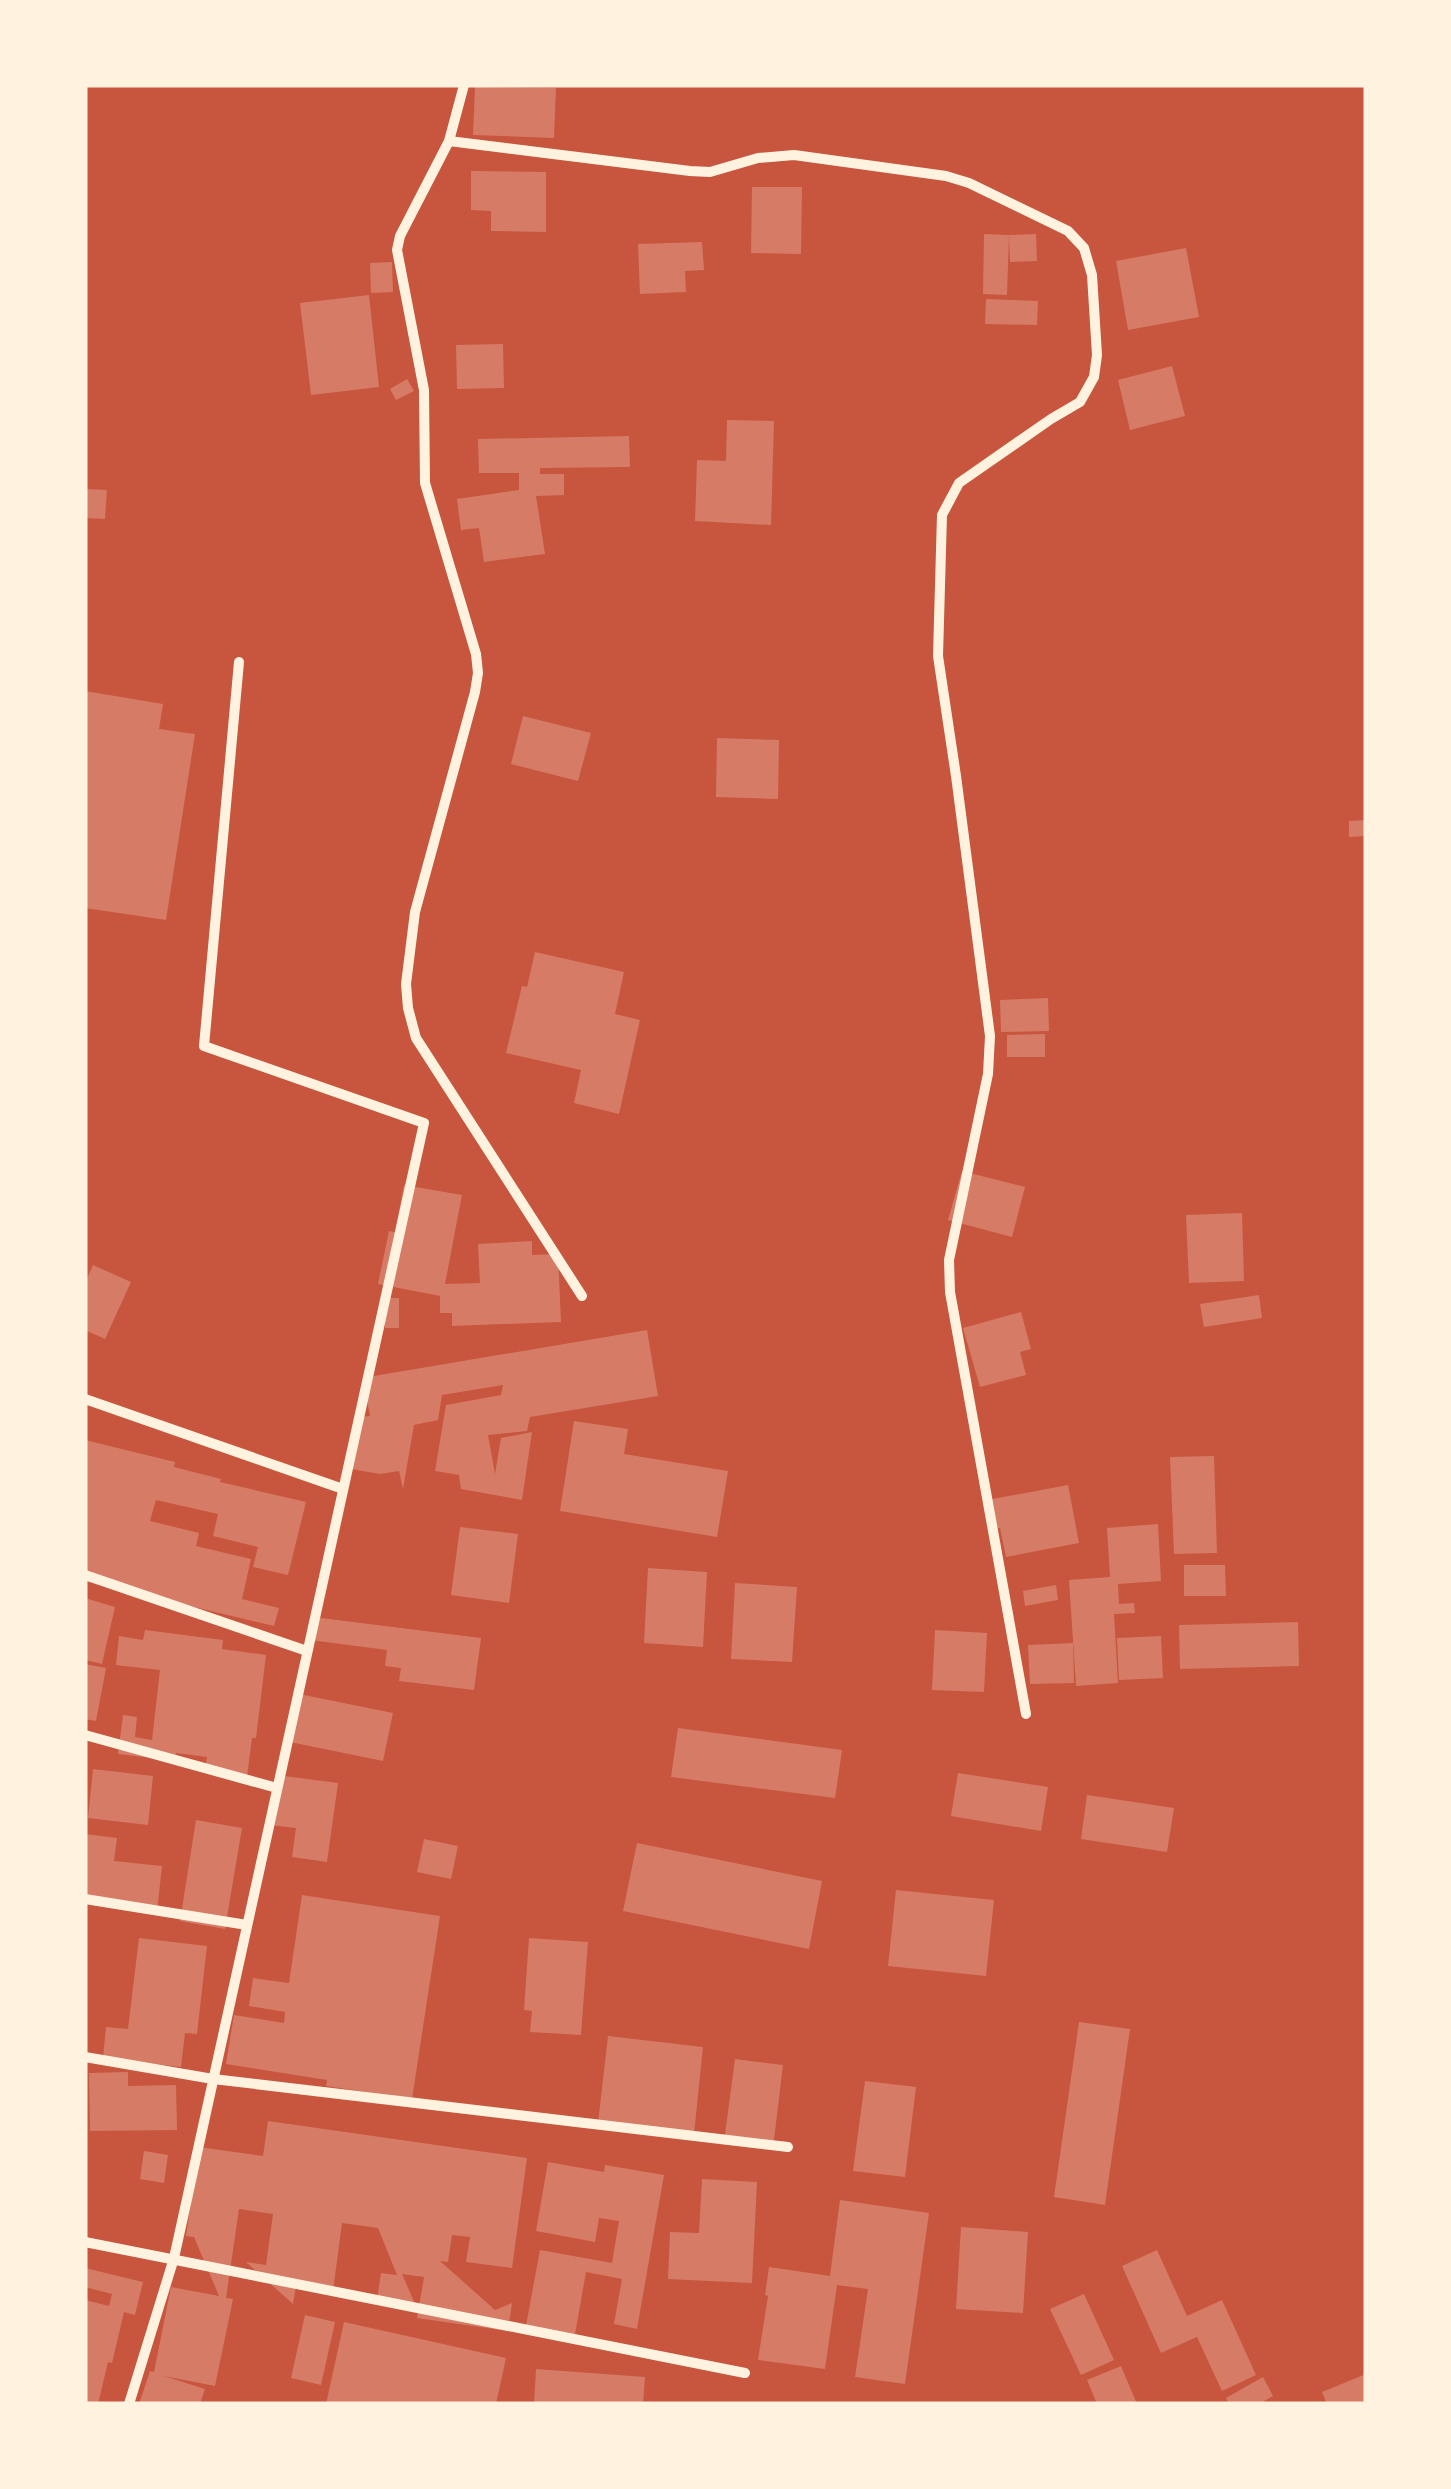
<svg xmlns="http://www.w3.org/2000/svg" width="1451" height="2489" font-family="'Source Serif 4',serif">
<rect width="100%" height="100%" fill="#c8553d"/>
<g fill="#d67c66">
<polygon points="475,87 556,88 554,138 473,135"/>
<polygon points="471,171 546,172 546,232 491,231 491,211 471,210"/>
<polygon points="752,187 802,187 801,254 751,253"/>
<polygon points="984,234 1009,235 1007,295 983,294"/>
<polygon points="1036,234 1037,261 1010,262 1009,235"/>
<polygon points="702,242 704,270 685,271 686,292 640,294 638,244"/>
<polygon points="1186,248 1199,317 1128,330 1116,261"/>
<polygon points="392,262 393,292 371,293 370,263"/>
<polygon points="369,295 379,387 311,395 300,303"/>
<polygon points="986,299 1038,301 1037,325 985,324"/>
<polygon points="503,344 504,388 457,389 456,345"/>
<polygon points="1172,366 1185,416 1130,430 1118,380"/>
<polygon points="407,379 414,391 396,400 390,389"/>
<polygon points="727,420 774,421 771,525 695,521 697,460 726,461"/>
<polygon points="629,436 630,467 540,468 540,474 564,474 564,495 536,496 545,554 484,562 479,528 461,530 457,499 519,490 519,473 479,473 478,439"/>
<polygon points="85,489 107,490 105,519 85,518"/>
<polygon points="85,691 163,704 159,729 195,734 166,920 85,908"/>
<polygon points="523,716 591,733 578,781 511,764"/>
<polygon points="717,738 779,740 778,799 716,797"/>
<polygon points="1366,820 1366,836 1349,837 1349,821"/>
<polygon points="535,952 624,972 615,1014 640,1020 619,1114 574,1103 581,1070 506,1053 522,986 527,987"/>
<polygon points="1048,998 1049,1031 1001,1032 1000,1000"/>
<polygon points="1045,1034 1045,1057 1007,1057 1007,1035"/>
<polygon points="962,1171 1025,1187 1012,1237 948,1220"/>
<polygon points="404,1185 462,1195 445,1284 480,1283 478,1244 532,1241 532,1255 558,1254 561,1322 452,1326 452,1313 440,1313 440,1296 378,1284 389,1231 395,1232"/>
<polygon points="1242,1213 1244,1281 1189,1283 1186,1215"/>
<polygon points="93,1265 131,1282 105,1339 85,1330 85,1283"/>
<polygon points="1259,1295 1262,1318 1204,1327 1200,1304"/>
<rect x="385" y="1298" width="14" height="30"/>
<polygon points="1021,1312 1031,1349 1020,1352 1026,1375 980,1387 963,1328"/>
<polygon points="647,1330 658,1396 530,1417 527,1431 488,1435 495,1474 501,1438 532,1432 522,1500 461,1489 459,1475 435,1471 446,1405 501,1395 503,1385 442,1395 438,1420 414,1425 403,1489 399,1471 380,1474 351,1469 360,1417 370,1416 365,1390 368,1377"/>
<polygon points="574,1421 628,1429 624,1454 728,1471 717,1537 560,1511"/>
<polygon points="85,1440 175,1462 174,1467 221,1479 220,1482 306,1502 288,1575 253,1567 258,1547 213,1536 218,1514 156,1500 150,1521 199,1533 196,1546 251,1559 242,1599 279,1608 274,1626 85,1581"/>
<polygon points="1214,1456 1217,1553 1174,1554 1170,1457"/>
<polygon points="1068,1485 1079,1543 1006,1557 1000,1528 992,1529 987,1500"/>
<polygon points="1158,1524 1161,1581 1118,1584 1119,1604 1134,1603 1135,1613 1114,1614 1118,1683 1076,1686 1069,1580 1110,1577 1107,1528"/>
<polygon points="460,1527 518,1534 509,1603 451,1595"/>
<polygon points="1184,1565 1225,1565 1226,1596 1184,1596"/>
<polygon points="648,1568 707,1572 703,1647 644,1643"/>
<polygon points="735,1583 797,1587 792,1662 731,1659"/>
<polygon points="1056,1585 1058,1600 1025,1606 1023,1591"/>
<polygon points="85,1598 115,1607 102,1664 85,1660"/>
<polygon points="313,1617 481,1638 474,1690 399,1681 401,1668 385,1666 387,1650 310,1640"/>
<polygon points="1298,1622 1299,1666 1180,1669 1179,1625"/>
<polygon points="145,1630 223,1640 222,1649 266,1655 256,1738 252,1738 247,1777 205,1772 207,1757 176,1753 176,1761 118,1754 123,1715 137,1717 135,1737 152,1740 160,1670 116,1665 119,1636 143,1640"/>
<polygon points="935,1630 987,1633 984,1692 932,1690"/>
<polygon points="1161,1636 1163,1678 1119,1680 1117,1638"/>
<polygon points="1073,1643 1074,1683 1030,1684 1028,1645"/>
<polygon points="85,1664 106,1668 96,1721 85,1719"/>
<polygon points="299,1694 393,1713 383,1761 290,1742"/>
<polygon points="678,1728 842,1750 835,1798 671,1777"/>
<polygon points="93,1769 153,1776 148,1825 88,1818"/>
<polygon points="958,1773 1048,1787 1041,1831 951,1816"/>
<polygon points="276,1775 338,1783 327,1862 292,1857 296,1828 270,1825"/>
<polygon points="1087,1795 1174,1808 1167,1852 1081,1839"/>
<polygon points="196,1820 242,1828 225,1929 180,1921"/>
<polygon points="85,1834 117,1838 114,1861 162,1866 157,1912 85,1903"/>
<polygon points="424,1839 458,1846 451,1879 417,1872"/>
<polygon points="637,1843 822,1881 809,1949 623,1911"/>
<polygon points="896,1890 994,1900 986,1976 888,1966"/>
<polygon points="302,1895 440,1916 412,2099 326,2086 327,2080 226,2064 234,2015 284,2023 285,2012 249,2006 253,1978 289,1983"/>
<polygon points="139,1938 207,1946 197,2034 185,2033 181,2067 103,2058 106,2027 128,2029"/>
<polygon points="529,1938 588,1942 581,2035 530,2032 532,2011 524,2010"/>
<polygon points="1079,2022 1130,2029 1105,2205 1054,2197"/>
<polygon points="608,2036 703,2047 694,2134 598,2123"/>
<polygon points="735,2059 783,2065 773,2148 724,2142"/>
<polygon points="128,2072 128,2086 176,2085 177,2130 90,2131 89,2073"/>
<polygon points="865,2081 916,2087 905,2177 853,2171"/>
<polygon points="268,2121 527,2158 512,2268 466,2262 470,2237 452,2235 448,2262 440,2261 495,2310 512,2303 508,2331 417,2318 424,2277 402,2274 416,2306 377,2300 381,2273 397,2275 378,2228 342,2223 333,2291 296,2286 293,2304 246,2262 266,2265 273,2214 239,2209 226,2298 233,2299 215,2386 164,2376 205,2389 200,2404 139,2404 150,2371 154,2372 171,2287 219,2296 194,2237 186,2236 199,2147 263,2156"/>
<polygon points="144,2151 168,2155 164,2183 140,2179"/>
<polygon points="548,2162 604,2172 605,2165 664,2175 637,2329 614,2324 622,2279 586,2272 574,2340 525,2331 540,2250 612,2263 619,2221 599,2218 595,2242 536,2231"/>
<polygon points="702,2179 757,2182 752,2283 668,2279 670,2232 699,2233"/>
<polygon points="840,2200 929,2213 905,2384 855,2377 868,2289 837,2285 825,2369 758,2360 768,2296 765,2295 769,2267 830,2276"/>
<polygon points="961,2227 1028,2232 1023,2313 956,2309"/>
<polygon points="1157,2250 1187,2316 1222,2300 1256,2375 1222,2391 1197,2337 1161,2353 1122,2266"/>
<polygon points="85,2268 143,2282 135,2315 124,2312 112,2363 108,2362 98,2404 85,2404 85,2300 109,2306 112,2294 85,2287"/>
<polygon points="1084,2294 1114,2360 1081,2375 1050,2309"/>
<polygon points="305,2315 335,2322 321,2385 291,2378"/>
<polygon points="344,2322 506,2358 496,2404 326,2404"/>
<polygon points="1121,2366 1137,2404 1097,2404 1087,2380"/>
<polygon points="536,2369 645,2377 643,2404 534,2404"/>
<polygon points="1366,2374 1366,2404 1327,2404 1322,2392"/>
<polygon points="1263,2377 1273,2396 1259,2404 1229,2404 1226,2398"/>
</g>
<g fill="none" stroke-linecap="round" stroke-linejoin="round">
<g stroke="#fff3e0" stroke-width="10">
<polyline points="464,85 449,141 400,236 397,250 424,390 425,483 476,654 478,673 475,692 415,912 406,984 408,1008 416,1038 582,1296"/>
<polyline points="449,141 690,171 710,172 758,158 794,155 946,176 969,183 1068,231 1084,248 1092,275 1097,355 1094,377 1080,402 1051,419 959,483 942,515 938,656 956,776 990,1036 988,1074 949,1260 950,1292 1026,1714"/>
<polyline points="85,1399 343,1489"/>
<polyline points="85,1575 307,1651"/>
<polyline points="85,1735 277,1788"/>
<polyline points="85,1899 247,1925"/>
<polyline points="85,2057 213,2079 788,2147"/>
<polyline points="85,2242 745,2373"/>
<polyline points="129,2404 174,2258 424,1123 204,1046 239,662"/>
</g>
</g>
<rect width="1451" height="2489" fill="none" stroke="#fff3e0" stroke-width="175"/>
</svg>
